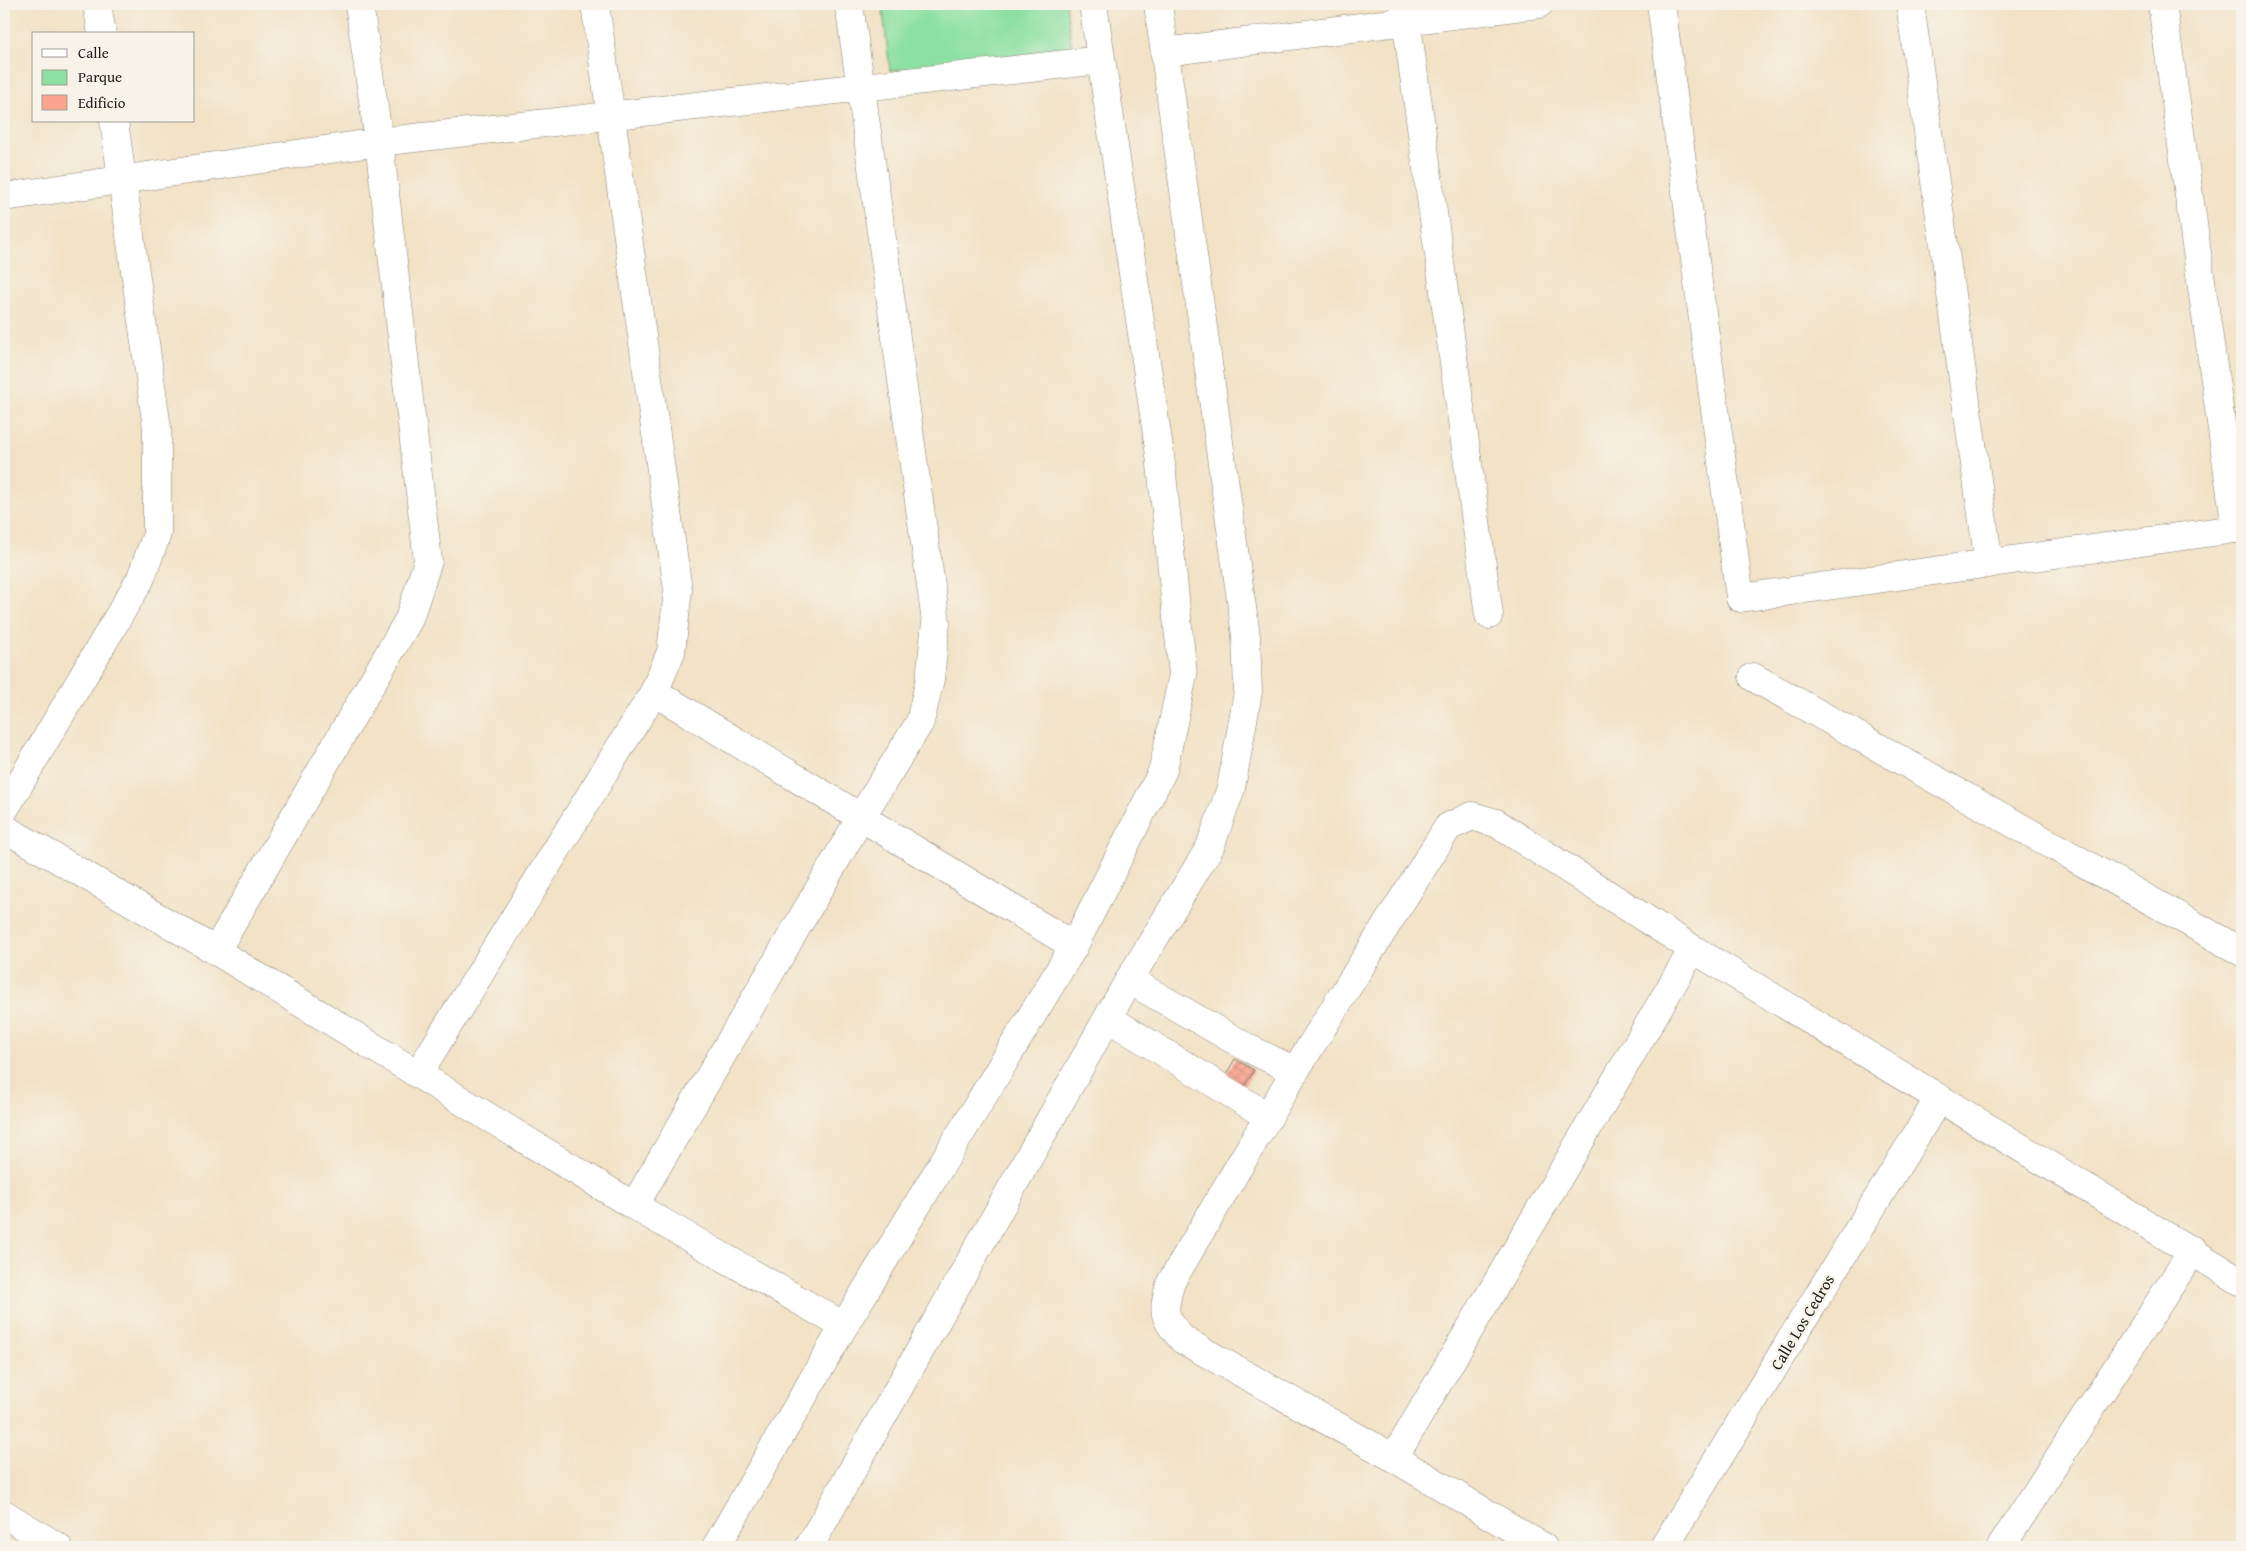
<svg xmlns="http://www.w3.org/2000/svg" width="2246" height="1551" font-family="'Gentium Book Plus',serif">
<defs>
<pattern id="building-cross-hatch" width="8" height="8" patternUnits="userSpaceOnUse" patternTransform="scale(1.25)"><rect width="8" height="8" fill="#faa38e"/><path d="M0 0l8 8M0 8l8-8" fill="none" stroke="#d68c7a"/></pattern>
</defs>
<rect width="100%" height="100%" fill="#f7f3e8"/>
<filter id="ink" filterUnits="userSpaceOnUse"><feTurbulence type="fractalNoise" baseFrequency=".02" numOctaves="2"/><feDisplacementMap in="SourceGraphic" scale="10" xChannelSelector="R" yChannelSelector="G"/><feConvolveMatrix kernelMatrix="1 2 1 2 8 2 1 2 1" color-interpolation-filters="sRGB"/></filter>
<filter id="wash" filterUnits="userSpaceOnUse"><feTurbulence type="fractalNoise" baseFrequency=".0096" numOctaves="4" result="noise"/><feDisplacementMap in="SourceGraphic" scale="20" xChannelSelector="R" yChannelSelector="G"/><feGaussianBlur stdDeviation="1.12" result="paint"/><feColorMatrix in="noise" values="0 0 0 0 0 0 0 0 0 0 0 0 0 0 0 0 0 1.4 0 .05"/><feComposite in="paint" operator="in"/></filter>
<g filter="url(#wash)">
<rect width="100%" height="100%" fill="#f2e2c6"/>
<polygon fill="#8be0a2" stroke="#547e5f" points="882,4 1066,4 1072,49 890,71"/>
<g id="blocks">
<polygon fill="url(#building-cross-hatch)" points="1235,1059 1254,1070 1243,1089 1224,1078"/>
</g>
</g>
<g filter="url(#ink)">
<use href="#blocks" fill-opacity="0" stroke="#877f71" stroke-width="1"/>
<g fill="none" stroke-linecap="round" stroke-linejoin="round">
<g stroke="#877f71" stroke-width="29">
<g id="minor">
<polyline points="97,4 102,34"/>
<polyline points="1404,4 1489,615"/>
<polyline points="1661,4 1740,598 2242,528"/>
<polyline points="1910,4 1989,564"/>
<polyline points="2162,4 2236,529"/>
<polyline points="1165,52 1539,4"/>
<polyline points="4,197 379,142 1101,60"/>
<polyline points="1753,677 2242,952"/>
<polyline points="654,692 1074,946"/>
<polyline points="4,810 140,580 157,534 157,428 114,121"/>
<polyline points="4,828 216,951 634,1206 844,1326"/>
<polyline points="216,951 409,619 428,561 379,142 359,4"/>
<polyline points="1129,980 1248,1048 1295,1071"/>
<polyline points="1108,1018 1269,1117"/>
<polyline points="418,1074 654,692 671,652 678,590 595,4"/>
<polyline points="634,1206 861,817 920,722 930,679 936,622 849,4"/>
<polyline points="1394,1458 1693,949"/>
<polyline points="716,1547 844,1326 1074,946 1163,770 1183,675 1160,455 1093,4"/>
<polyline points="809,1547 1129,980 1210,847 1231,788 1248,692 1246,636 1158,4"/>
<path d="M1543,1547L1394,1458L1183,1340C1162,1316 1162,1312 1171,1282L1295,1071L1448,827L1472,816L1496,823L1693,949L2242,1282"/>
<polyline points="1664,1547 1939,1098"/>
<polyline points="2001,1547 2193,1250"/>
</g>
</g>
<g stroke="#877f71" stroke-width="29">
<polyline id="major" points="4,1514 58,1547"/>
</g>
<use href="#minor" stroke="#fff" stroke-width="28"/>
<use href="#major" stroke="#fff" stroke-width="28"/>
</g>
</g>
<g text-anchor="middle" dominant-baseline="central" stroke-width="5" stroke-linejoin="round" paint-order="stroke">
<g font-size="16" fill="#1c1c1c" stroke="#f7f3e8">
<text transform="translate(1802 1322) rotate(-59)">Calle Los Cedros</text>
</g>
</g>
<rect width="2246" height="1551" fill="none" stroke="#f7f3e8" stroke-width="20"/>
<rect x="32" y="32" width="162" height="90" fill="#f7f3e8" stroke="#9f9d96"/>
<rect x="42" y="49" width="25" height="8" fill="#ffffff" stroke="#9f9d96"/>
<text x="78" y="58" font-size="15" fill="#1c1c1c">Calle</text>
<rect x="42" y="70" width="25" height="15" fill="#8be0a2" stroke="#9f9d96"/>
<text x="78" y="82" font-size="15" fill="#1c1c1c">Parque</text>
<rect x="42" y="95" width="25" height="15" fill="#faa38e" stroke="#9f9d96"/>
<text x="78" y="108" font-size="15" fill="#1c1c1c">Edificio</text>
</svg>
